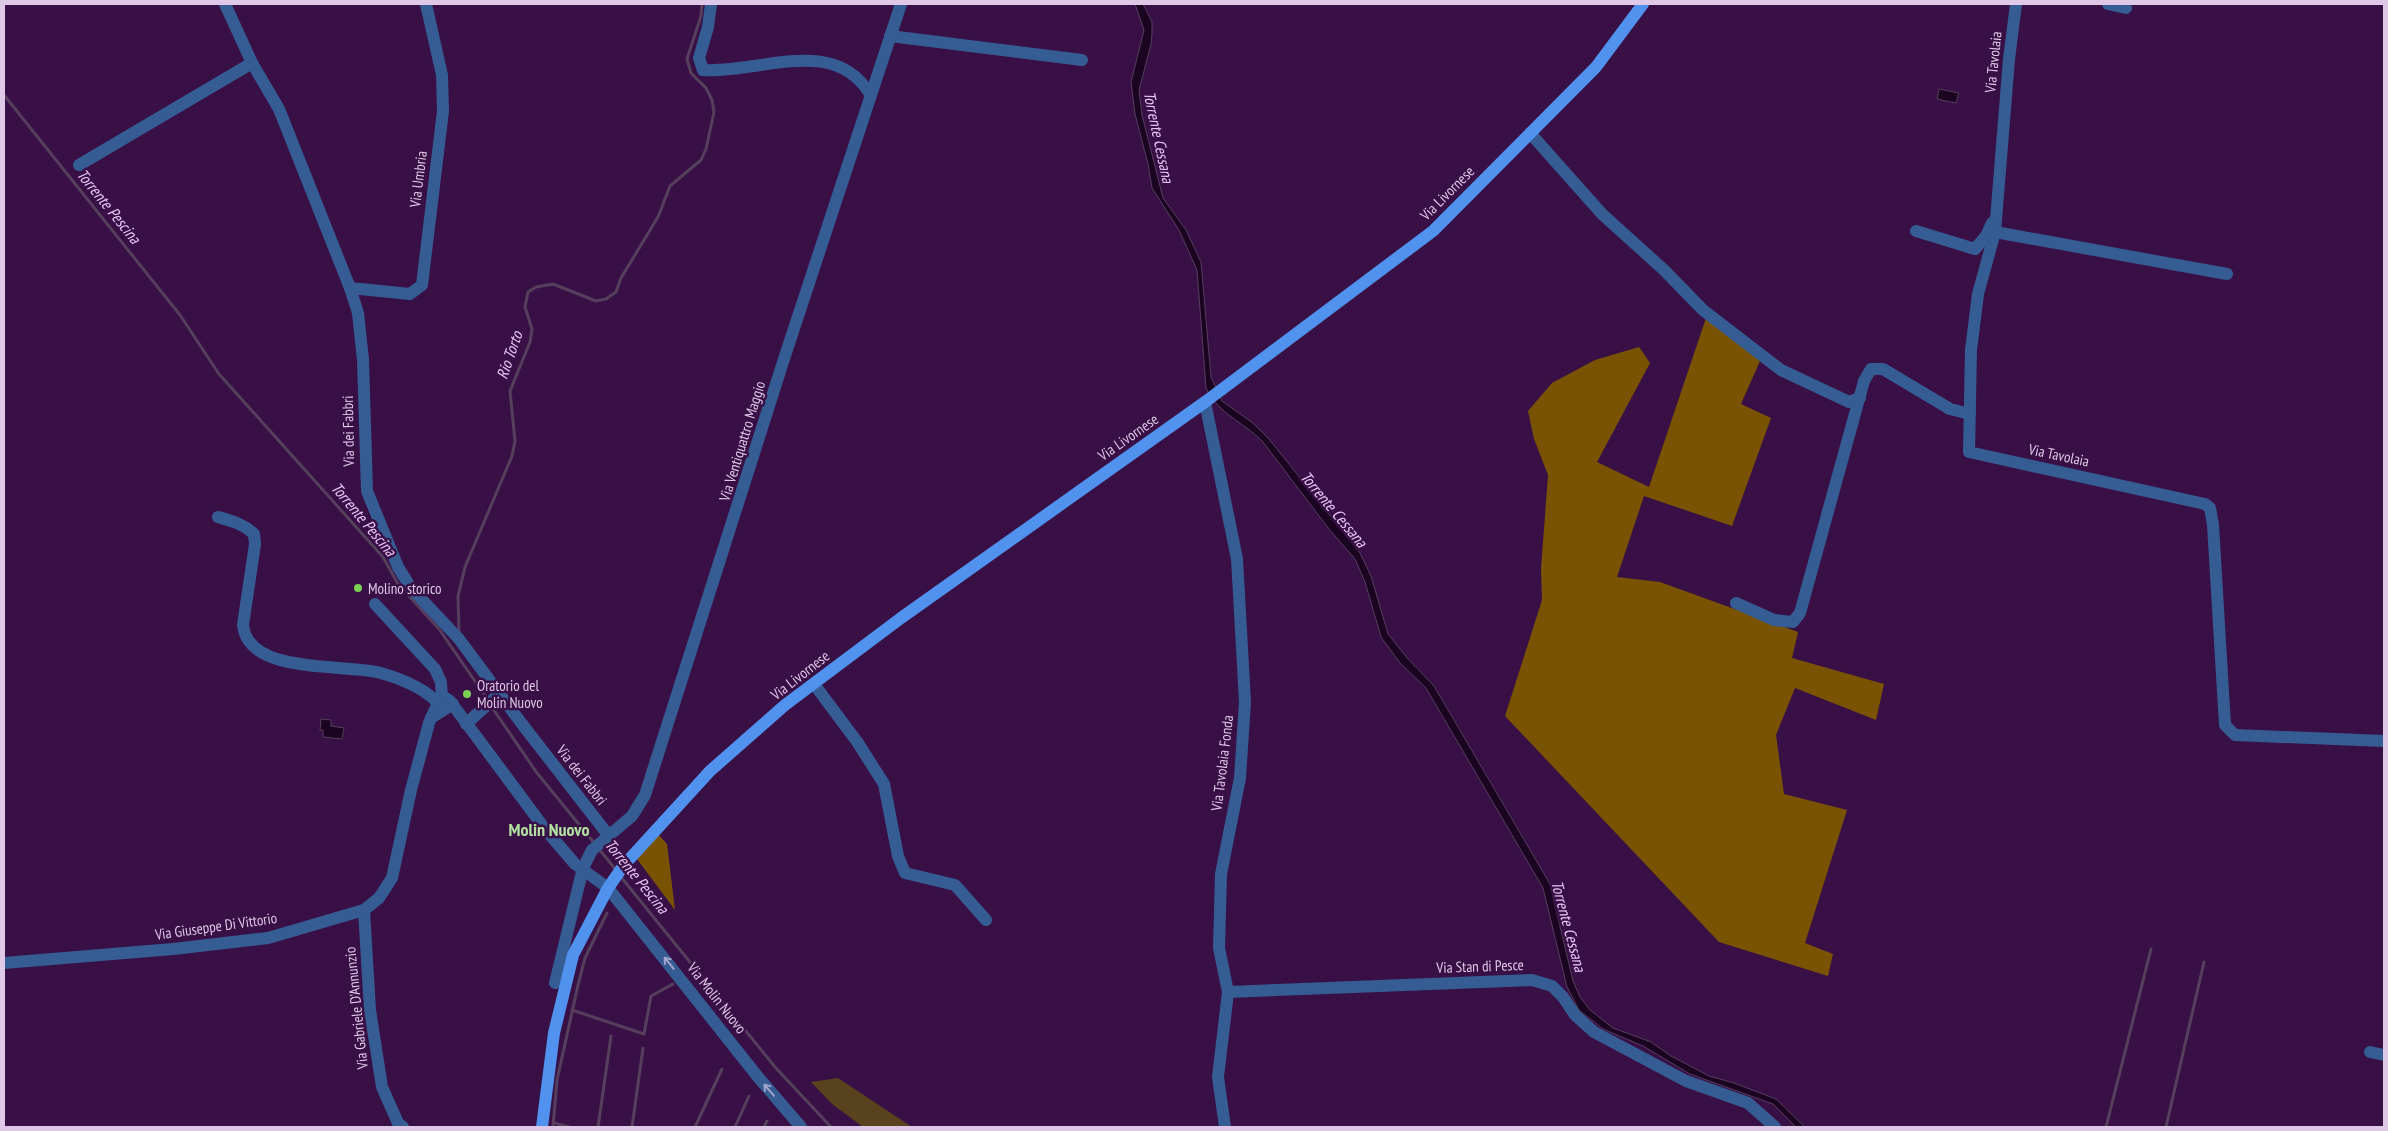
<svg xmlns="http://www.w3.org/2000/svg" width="2388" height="1131" font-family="'PT Sans Narrow',sans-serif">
<rect width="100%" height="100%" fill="#391046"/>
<polygon fill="#59421e" points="838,1078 912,1127 863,1127 832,1104 811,1082"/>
<g fill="#7a5302">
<polygon points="1706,318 1760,361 1741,404 1771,418 1732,526 1644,496 1617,577 1660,582 1798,632 1792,658 1884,684 1876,720 1795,688 1776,735 1784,794 1847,810 1805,943 1833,954 1828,976 1719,942 1505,716 1542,600 1541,569 1548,475 1534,439 1528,411 1552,383 1595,360 1639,347 1650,363 1597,462 1649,487"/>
<polygon points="658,834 667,844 675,910 637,859"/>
</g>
<g fill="#1a0421" stroke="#553f5d">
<path d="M1135,4H1143L1152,22V34L1151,44L1139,90L1142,115L1163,198L1186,230L1201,262L1211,377L1222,401L1253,423L1269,439L1360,553L1371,576L1388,634L1408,659L1434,686L1550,884L1573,981L1580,997L1590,1010L1613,1028L1651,1042L1671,1056L1709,1076L1734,1083L1776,1099L1805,1127H1796L1773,1104L1690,1074L1643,1046L1603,1029L1579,1010L1567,987L1543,888L1426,688L1400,663L1381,637L1365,582L1355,559L1329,529L1263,442C1245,423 1218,414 1206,388L1197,270L1179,230L1152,188L1148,164L1135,114L1131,82L1144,30Z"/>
<polygon points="1939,89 1959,93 1956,103 1937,99"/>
<polygon points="321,719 331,720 331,726 344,728 342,739 323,737 323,730 320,730"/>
</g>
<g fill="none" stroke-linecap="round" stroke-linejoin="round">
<g stroke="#553f5d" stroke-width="3">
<polyline points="4,95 180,315 219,374 383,557 398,584 439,629 488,700"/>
<polyline points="459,633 458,596 465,567 512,456 515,441 510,391 530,342 532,329 525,307 528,292 536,287 553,284 596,301 606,299 616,292 621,278 658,217 670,186 701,160 706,149 714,112 712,100 706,88 691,73 687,59 701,16 702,4"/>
<polyline points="491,706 537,773 595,844"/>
<polyline points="599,849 616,870"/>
<polyline points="621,877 775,1067 831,1127"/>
<polyline points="572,1010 644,1034 651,996 673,984"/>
<polyline points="554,1123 569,1127"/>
<polyline points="553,1127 557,1080 578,985 585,958 607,913"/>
<polyline points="598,1127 611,1036"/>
<polyline points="632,1127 643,1048"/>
<polyline points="695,1127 722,1069"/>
<polyline points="735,1127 749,1096"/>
<polyline points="764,1127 767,1121"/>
<polyline points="2106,1127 2151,949"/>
<polyline points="2166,1127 2204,962"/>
</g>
<g stroke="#355d94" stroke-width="12">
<polyline points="225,4 252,63 279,109 350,288 358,313 363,360 367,491 398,567 411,588 459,639 522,724 609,836"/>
<path d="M711,4L708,27L699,58L703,70C759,74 833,34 870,94"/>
<polyline points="2016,4 2009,59 1995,232 1978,294 1971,350 1969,452 2205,504 2210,508 2213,525 2225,725 2235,735 2384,741"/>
<polyline points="2108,4 2126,8"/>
<polyline points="890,36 1082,60"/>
<polyline points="1530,133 1602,214 1664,270 1703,310 1781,370 1849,402 1860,398"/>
<polyline points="79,165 252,63"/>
<polyline points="1916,231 1975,249 1986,236 1992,223"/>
<polyline points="1995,232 2227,274"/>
<polyline points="350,288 410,294 422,285 443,111 442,75 426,4"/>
<polyline points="1205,402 1237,559 1245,702 1240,778 1221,874 1219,948 1228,992 1218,1077 1225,1127"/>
<path d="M218,517C232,521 244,524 254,534L255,544L243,625C248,674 340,664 377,672C400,678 427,689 443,708"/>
<polyline points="1736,603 1774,620 1793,622 1800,613 1864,381 1871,369 1883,369 1950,409 1970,414"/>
<polyline points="375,604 435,669 441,682 442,698"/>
<polyline points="814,684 858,743 884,784 898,856 905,873 955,885 986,920"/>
<polyline points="431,718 440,699 444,697 450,701 545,829 575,864 608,888 758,1077 801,1127"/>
<polyline points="466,724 499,694"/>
<polyline points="364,910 370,1010 382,1087 398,1123 403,1127"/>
<polyline points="4,963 173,949 268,938 364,910 379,898 392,878 411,790 429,723 431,718 453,704"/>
<polyline points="555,983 583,868 592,850 632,816 645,795 783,362 901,4"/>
<polyline points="1228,992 1532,980 1552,986 1563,997 1575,1015 1594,1032 1686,1081 1748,1103 1775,1127"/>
<polyline points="2370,1052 2384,1055"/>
</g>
<polyline stroke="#5092ed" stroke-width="12" points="542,1127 554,1033 573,955 608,888 624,865 710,771 785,705 901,618 1205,402 1433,231 1596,67 1643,4"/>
</g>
<defs><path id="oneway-shaft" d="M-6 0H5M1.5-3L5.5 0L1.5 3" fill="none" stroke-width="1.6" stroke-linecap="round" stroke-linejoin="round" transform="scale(1.25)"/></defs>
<g stroke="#a4a3cb">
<use href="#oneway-shaft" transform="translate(669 963) rotate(-129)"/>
<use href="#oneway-shaft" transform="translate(769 1090) rotate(-131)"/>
</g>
<g fill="#7cd155" stroke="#391046" stroke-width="2">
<circle cx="358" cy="588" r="5"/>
<circle cx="467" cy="694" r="5"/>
</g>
<g text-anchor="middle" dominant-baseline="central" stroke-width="5" stroke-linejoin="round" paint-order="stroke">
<g font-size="15" fill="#dfc8e8" stroke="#391046">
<text transform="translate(1993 62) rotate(-84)">Via Tavolaia</text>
<text transform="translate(418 179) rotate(-83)">Via Umbria</text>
<text transform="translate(1447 193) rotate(-45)">Via Livornese</text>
<text transform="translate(348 431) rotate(-91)">Via dei Fabbri</text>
<text transform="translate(1128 437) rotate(-35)">Via Livornese</text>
<text transform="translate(742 441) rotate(-73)">Via Ventiquattro Maggio</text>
<text transform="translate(2059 455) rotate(12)">Via Tavolaia</text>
<text transform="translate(800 675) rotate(-38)">Via Livornese</text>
<text transform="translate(1222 763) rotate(-83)">Via Tavolaia Fonda</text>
<text transform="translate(582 775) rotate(52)">Via dei Fabbri</text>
<text transform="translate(216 926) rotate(-8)">Via Giuseppe Di Vittorio</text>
<text transform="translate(1480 966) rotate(-2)">Via Stan di Pesce</text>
<text transform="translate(717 998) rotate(52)">Via Molin Nuovo</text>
<text transform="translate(356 1008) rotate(-96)">Via Gabriele D'Annunzio</text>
</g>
<g font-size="15" fill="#dfc8e8" stroke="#391046" text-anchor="start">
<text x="368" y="588">Molino storico</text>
<text x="477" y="685">Oratorio del<tspan x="477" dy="17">Molin Nuovo</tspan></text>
</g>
<g font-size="16" font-style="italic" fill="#eac5f7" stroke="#391046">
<text transform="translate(1159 137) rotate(78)">Torrente Cessana</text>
<text transform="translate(109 206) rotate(51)">Torrente Pescina</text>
<text transform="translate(509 355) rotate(-71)">Rio Torto</text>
<text transform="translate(1334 509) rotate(50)">Torrente Cessana</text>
<text transform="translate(364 519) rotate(50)">Torrente Pescina</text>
<text transform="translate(637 876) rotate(51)">Torrente Pescina</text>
<text transform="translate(1569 926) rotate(75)">Torrente Cessana</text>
</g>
<g font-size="18" font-weight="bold" fill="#b3e2a1" stroke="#391046">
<text x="549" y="829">Molin Nuovo</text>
</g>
</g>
<rect width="2388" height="1131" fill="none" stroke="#dfc8e8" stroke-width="10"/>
</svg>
